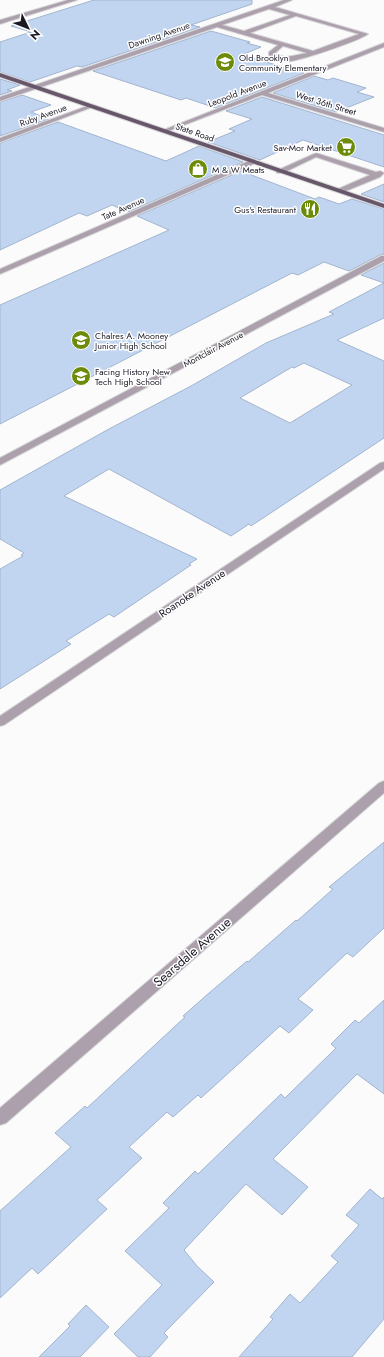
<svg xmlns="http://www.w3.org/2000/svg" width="384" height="1357" font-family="Jost,sans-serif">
<rect width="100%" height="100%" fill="#fbfbfb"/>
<g fill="#c1d5f0" stroke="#a2b5d0" fill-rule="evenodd">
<polygon points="94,0 252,0 252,4 191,25 200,27 82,67 77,66 30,82 0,72 0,42 31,32 11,26"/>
<polygon points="211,31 250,42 247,43 261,47 242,55 304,73 216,108 186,98 181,100 93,71"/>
<polygon points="314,76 328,80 333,78 366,88 357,92 374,97 336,112 273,93"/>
<polygon points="0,79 20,85 7,90 12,91 0,95"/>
<polygon points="22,95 51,105 31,112 49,119 0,136 0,102"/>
<polygon points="262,97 384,135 384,167 303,140 260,160 208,142 235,131 229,129 252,119 226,111"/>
<polygon points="58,122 166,161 199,146 243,162 128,212 112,205 87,216 79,213 0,250 0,143"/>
<polygon points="241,171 315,199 319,197 339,204 352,199 384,209 384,254 380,255 349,271 324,262 298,275 292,273 0,424 0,305 169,230 137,216"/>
<polygon points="384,184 384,202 361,194"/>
<polygon points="384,263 384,283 361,275"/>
<path d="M384,283V318L337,340L384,361V438L251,526L249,524L231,536L109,469L64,496L197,559L189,564L191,565L114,617L109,614L66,641L71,644L0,689V569L23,556L21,555L24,553L0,539V490L107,430L191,386L266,343L334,314L329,312ZM304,363L352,385L290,423L240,398L292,367L294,368Z"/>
<polygon points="384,842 384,928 353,957 347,953 298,999 313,1010 289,1033 280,1026 201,1098 198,1095 173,1117 167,1112 129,1147 142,1158 97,1200 107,1209 38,1274 32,1268 0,1298 0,1211 71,1147 55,1133 85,1106 87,1108 185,1017 183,1016 209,993 247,961 248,962 296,920 297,921 333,889 329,887"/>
<polygon points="384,1000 384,1094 357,1074 273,1159 308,1187 282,1215 246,1184 184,1250 197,1266 214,1282 164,1333 168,1337 150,1357 138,1357 114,1334 162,1285 125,1251 169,1208 163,1203 195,1171 198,1174 281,1094 285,1098 336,1048 331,1044 355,1020 359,1023"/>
<polygon points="370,1189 382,1199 384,1197 384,1319 352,1357 239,1357 273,1319 270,1317 290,1294 300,1303 338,1262 331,1256 359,1225 346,1215"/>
<polygon points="86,1305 109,1327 80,1357 39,1357 70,1326 68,1324"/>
</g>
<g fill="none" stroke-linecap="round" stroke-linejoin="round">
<g stroke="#d7d7d9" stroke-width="2">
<g id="minor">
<polygon points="68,0 77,0 0,24 0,20"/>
<path d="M284,0H292L275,7L368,34C359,41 304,59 292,61C284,62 275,60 269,55V52L278,45L217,27L0,101V97ZM269,9L290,15L244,31L222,25ZM296,16L359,34L313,51L250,33ZM283,46L307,53L287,57L274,54Z"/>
<polygon points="384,43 384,47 268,93 384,128 384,132 262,95 166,132 161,131"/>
<polygon points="90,105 95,106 0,142 0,138"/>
<polygon points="316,153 376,172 380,171 384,173 380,177 341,193 337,191 338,189 370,175 316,157 283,173 277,173 276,171"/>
<polygon points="251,160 254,160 258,162 0,274 0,269"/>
<polygon points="381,256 384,256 384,261 0,465 0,458"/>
<polygon points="384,462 384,469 4,725 0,726 0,716 380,463"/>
<polygon points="384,781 384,793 6,1123 0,1125 0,1108 379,783"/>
</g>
</g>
<g stroke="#d7d7d9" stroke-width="2">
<polygon id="major" points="0,73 384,204 384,208 0,77"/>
</g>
<use href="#minor" fill="#aba0ac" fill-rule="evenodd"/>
<use href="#major" fill="#68576a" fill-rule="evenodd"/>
</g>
<defs>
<g id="school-disc" transform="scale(1)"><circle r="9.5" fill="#6c8b09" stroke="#fff"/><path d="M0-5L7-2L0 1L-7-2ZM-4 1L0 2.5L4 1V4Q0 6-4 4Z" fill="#fff"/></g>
<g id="supermarket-disc" transform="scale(1)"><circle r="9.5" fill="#6c8b09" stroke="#fff"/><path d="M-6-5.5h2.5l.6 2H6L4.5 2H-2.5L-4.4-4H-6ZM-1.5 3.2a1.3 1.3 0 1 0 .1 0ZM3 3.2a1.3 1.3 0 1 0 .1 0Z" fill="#fff"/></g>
<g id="shop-disc" transform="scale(1)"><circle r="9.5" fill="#6c8b09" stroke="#fff"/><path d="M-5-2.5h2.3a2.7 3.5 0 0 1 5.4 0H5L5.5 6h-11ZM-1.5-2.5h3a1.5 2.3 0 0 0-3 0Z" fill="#fff"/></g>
<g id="restaurant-disc" transform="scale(1)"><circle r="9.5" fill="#6c8b09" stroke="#fff"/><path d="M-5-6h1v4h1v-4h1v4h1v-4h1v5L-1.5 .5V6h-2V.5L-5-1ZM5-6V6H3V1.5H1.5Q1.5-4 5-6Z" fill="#fff"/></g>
</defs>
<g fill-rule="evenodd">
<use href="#school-disc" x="225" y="62"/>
<use href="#supermarket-disc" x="346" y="147"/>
<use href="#shop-disc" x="198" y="169"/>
<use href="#restaurant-disc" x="310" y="209"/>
<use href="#school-disc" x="81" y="340"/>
<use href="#school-disc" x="81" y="376"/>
</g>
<g text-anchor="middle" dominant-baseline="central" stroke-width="3" stroke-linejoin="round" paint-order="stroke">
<g font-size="9" fill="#1b1925" stroke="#fff">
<text transform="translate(159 35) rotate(-19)">Dawning Avenue</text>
<text transform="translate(237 93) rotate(-21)">Leopold Avenue</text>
<text transform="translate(326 103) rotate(17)">West 36th Street</text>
<text transform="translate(43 115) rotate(-20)">Ruby Avenue</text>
<text transform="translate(195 132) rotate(19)">State Road</text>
<text transform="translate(123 208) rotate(-24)">Tate Avenue</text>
<text transform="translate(213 349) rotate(-28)">Montclair Avenue</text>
</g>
<g font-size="9" fill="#1b1925" stroke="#fff" text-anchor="start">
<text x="239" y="57">Old Brooklyn<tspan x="239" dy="10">Community Elementary</tspan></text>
<text x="332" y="147" text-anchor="end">Sav-Mor Market</text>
<text x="212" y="169">M &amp; W Meats</text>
<text x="296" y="209" text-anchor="end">Gus's Restaurant</text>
<text x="95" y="335">Chalres A. Mooney<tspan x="95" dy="10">Junior High School</tspan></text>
<text x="95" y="371">Facing History New<tspan x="95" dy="10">Tech High School</tspan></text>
</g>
<g font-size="11" fill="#1b1925" stroke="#fff">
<text transform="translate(192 593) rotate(-34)">Roanoke Avenue</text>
</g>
<g font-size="13" fill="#1b1925" stroke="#fff">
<text transform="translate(192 952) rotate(-41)">Searsdale Avenue</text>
</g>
</g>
<g transform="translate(28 28) rotate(133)" stroke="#ffffff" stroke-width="3" paint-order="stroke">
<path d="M0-3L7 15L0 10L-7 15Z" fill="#1b1925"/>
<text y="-6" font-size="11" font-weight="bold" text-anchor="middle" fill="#1b1925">N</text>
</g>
</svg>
